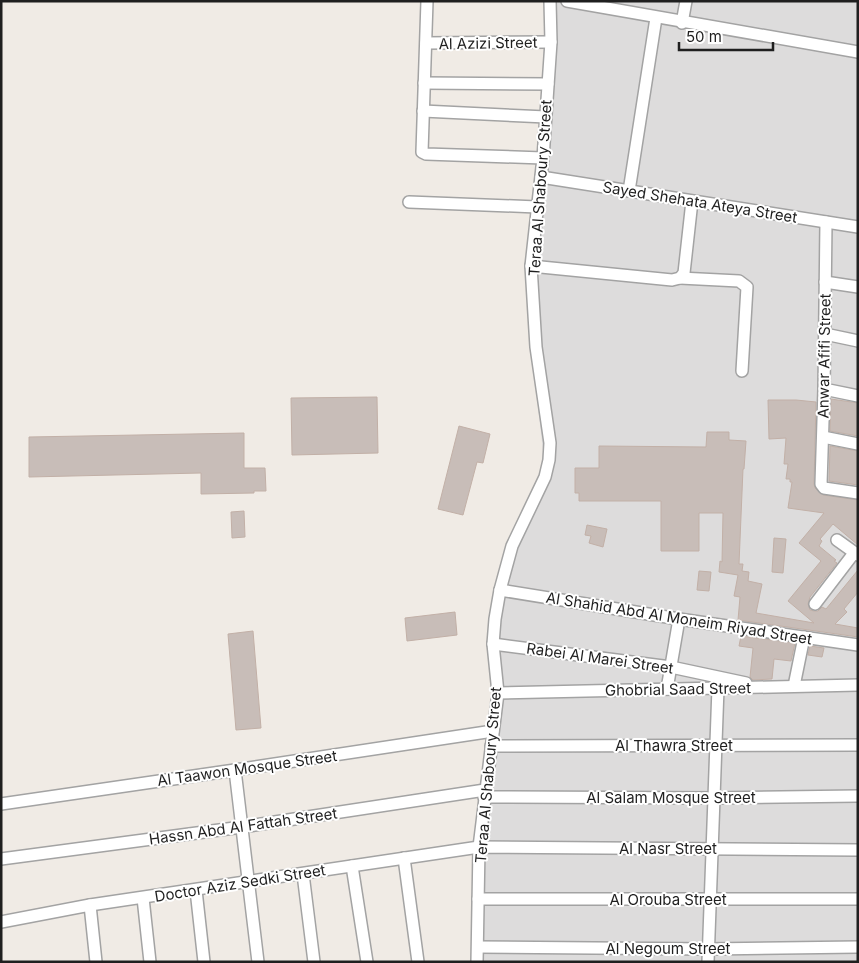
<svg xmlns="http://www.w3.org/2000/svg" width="859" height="963" font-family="Inter,sans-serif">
<rect width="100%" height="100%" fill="#f0ebe5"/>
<polygon fill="#dddcdc" points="545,1 858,1 858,962 472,962 493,697 489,624 491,608 513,530 525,511 541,473 543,451 532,353 535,176 542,106"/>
<g fill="#c8bdb8" stroke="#c2b0a7">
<polygon points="377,397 378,453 292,455 291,398"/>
<polygon points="831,399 858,403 858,436 830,431"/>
<polygon points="768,400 796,400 816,402 814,484 815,488 823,495 858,500 858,545 833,524 820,539 822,541 819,546 836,560 834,561 837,563 810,597 808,604 810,610 814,611 818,611 822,607 826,609 858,570 858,592 844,609 847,612 835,624 858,628 858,637 738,620 740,597 734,596 738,575 719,572 720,561 722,562 723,513 699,513 699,551 661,551 661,501 579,501 579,493 575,493 575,468 599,468 599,446 706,447 707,432 729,432 729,440 746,441 744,469 743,469 739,564 743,564 742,571 749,572 748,581 762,584 756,613 814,623 788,601 821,561 799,543 824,513 788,508 792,482 790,482 790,479 786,479 788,464 784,464 786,438 769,439"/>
<polygon points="459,426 490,434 483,463 477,462 463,515 438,509"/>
<polygon points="244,433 244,468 265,468 266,491 254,491 254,493 201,494 201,473 29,477 29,437"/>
<polygon points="830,446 858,451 858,485 829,481"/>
<polygon points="244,511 245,537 232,538 231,512"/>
<polygon points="587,525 607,529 603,547 589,543 591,536 585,535"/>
<polygon points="774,538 786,539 783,573 772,572"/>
<polygon points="699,571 711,572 709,591 697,590"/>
<polygon points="455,612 457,635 407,641 405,618"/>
<polygon points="253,631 261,728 236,730 228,634"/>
<polygon points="741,636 795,643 791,661 774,659 772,679 753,680 750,677 753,648 739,646"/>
<polygon points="810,646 824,648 822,657 808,655"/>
</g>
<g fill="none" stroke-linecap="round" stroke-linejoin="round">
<g stroke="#a3a3a3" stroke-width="14">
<g id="street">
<polyline points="427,1 422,152 426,154 543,158"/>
<polyline points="567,1 858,52"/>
<polyline points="682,23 686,1"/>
<polyline points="426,43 551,42"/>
<polyline points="424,83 548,84"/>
<polyline points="423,111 546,117"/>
<polyline points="541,177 858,227"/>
<polyline points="629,191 656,18"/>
<polyline points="409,202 537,207"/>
<polyline points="826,222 824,389 821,484 824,488 858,493"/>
<polyline points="531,266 672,280 680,278 684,273 692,201"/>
<polyline points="680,278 739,281 747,287 742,371"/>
<polyline points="825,282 858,287"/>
<polyline points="825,334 858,341"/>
<polyline points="824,389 858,396"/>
<polyline points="823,437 858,444"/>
<polyline points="837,540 858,555"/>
<polyline points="500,590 679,619 858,645"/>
<polyline points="815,604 854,553"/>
<polyline points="493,644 671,667 746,683"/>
<polyline points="794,686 804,637"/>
<polyline points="667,689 679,619"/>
<polyline points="498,693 858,685"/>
<polyline points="491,746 858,745"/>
<polyline points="235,770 258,962"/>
<polyline points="484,797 714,798 858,796"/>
<polyline points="1,804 235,770 493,731"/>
<polyline points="404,858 418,962"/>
<polyline points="1,859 242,827 485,790"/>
<polyline points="352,866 367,962"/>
<polyline points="303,874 314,962"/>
<polyline points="196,890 204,962"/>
<polyline points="143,898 150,962"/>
<polyline points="478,899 858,899"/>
<polyline points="90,905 96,962"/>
<polyline points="1,922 90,905 479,847 858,850"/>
<polyline points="478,947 708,949 858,947"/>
<polyline points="477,962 479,847 498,693 493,644 495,619 500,590 512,546 545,477 549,460 550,443 536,347 531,266 543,158 551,42 550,1"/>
<polyline points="708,962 718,688"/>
</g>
</g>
<use href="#street" stroke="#fff" stroke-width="11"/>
</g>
<g text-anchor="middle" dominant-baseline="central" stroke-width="4" stroke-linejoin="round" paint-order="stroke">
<g font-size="15" fill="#1f1f1f" stroke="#fff">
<text transform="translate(488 43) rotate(-1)">Al Azizi Street</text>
<text transform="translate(540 188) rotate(-86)">Teraa Al Shaboury Street</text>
<text transform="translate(700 202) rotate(9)">Sayed Shehata Ateya Street</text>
<text transform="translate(824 356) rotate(-89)">Anwar Afifi Street</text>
<text transform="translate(679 618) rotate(9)">Al Shahid Abd Al Moneim Riyad Street</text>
<text transform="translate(600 658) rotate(8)">Rabei Al Marei Street</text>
<text transform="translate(678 689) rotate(-1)">Ghobrial Saad Street</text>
<text x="674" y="745">Al Thawra Street</text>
<text transform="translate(247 768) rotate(-8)">Al Taawon Mosque Street</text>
<text transform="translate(488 775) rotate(-85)">Teraa Al Shaboury Street</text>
<text x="671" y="797">Al Salam Mosque Street</text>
<text transform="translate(243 826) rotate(-8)">Hassn Abd Al Fattah Street</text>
<text x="668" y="848">Al Nasr Street</text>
<text transform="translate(240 883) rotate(-9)">Doctor Aziz Sedki Street</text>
<text x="668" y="899">Al Orouba Street</text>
<text x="668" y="948">Al Negoum Street</text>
</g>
</g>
<rect width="859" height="963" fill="none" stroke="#1f1f1f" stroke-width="5"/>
<path d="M679 42v8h94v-8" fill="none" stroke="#1f1f1f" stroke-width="2.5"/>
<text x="686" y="42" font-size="15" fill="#1f1f1f" stroke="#ffffff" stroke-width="4" paint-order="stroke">50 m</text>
</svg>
